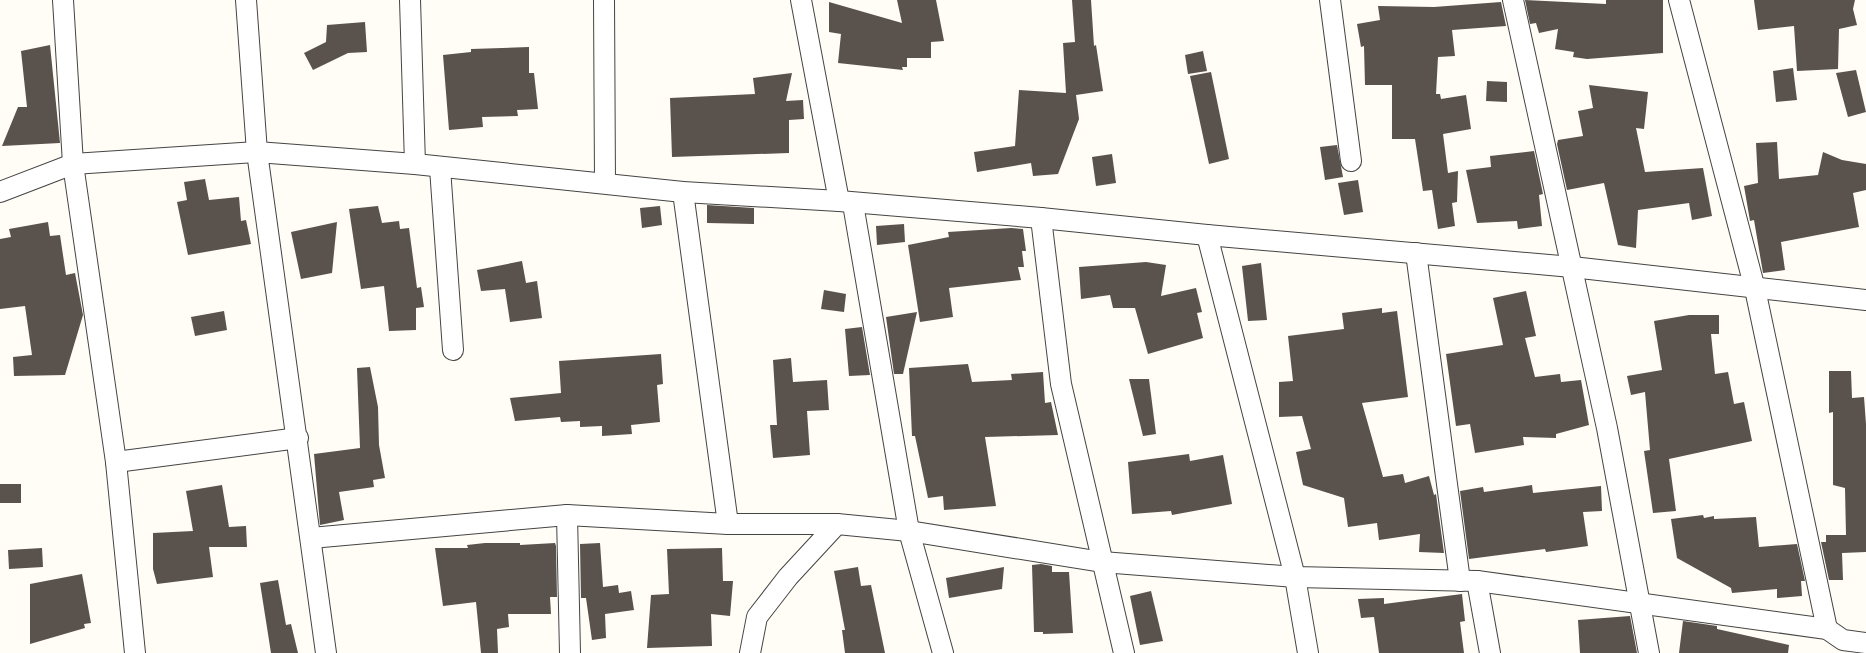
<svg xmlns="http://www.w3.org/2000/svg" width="1866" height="653" font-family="Georgia,serif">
<rect width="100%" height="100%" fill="#fffdf5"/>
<g fill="#5a524d">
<polygon points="897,0 936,0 944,41 931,42 931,58 907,58 907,67 902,67 903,70 838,63 841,34 829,32 829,2 902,23"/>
<polygon points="1072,0 1091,0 1094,46 1096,45 1103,91 1076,95 1079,119 1058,174 1033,176 1031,163 977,172 974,152 1015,146 1019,90 1066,93 1063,43 1075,42"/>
<polygon points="1525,0 1606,4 1606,0 1663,0 1663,53 1587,59 1573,57 1574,52 1555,49 1558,29 1539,33 1536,23 1530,24"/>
<polygon points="1754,0 1855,0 1853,9 1857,25 1839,29 1838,69 1797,71 1794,26 1758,30"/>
<polygon points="1501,2 1506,26 1452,30 1455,56 1438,57 1436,94 1440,94 1441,99 1466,95 1471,129 1443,134 1448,173 1458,171 1457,202 1452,203 1455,226 1438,229 1432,190 1423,191 1415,139 1392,139 1392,85 1365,85 1364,46 1361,47 1357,24 1380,20 1378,6 1434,7"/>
<polygon points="365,22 367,52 348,53 313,70 304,53 326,42 327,25"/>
<polygon points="50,45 60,143 2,146 18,107 27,107 21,51"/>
<polygon points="529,47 529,73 534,73 538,109 517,110 518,116 482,117 483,127 449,130 443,55 471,52 471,49"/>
<polygon points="1203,51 1207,71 1188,74 1185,55"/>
<polygon points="1793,68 1797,100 1776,102 1773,71"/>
<polygon points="1856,70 1866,112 1848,117 1836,73"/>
<polygon points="1211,72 1229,159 1209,164 1190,76"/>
<polygon points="792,73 786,101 803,100 804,119 789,120 789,153 672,157 670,98 755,94 753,78"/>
<polygon points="1487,81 1507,82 1507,102 1486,101"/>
<polygon points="1589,85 1648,92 1644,129 1636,128 1645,172 1703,168 1712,216 1692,220 1689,203 1638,210 1636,248 1618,245 1604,183 1567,190 1557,144 1558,140 1583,136 1578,111 1593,108"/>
<polygon points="1777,142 1779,179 1818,175 1823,152 1842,160 1866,164 1866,190 1853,193 1859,227 1781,242 1785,270 1763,273 1754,220 1750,221 1744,186 1758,183 1756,143"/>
<polygon points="1337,145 1343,177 1325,180 1320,147"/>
<polygon points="1534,151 1543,194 1539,195 1542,226 1518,229 1517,221 1477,223 1466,170 1491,167 1490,156"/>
<polygon points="1112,154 1116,183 1096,186 1092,157"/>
<polygon points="205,179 209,200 239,197 241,221 246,220 251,244 188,255 177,202 187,200 184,182"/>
<polygon points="1358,180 1363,212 1344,215 1338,183"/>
<polygon points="707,205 754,208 754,224 707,223"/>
<polygon points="378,206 382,223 399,221 400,229 409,228 417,288 421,287 424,307 416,308 416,330 389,331 384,286 361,289 349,209"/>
<polygon points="660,206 662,225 642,228 640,208"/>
<polygon points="48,222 50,236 60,235 66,275 75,273 83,315 65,375 14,376 13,357 32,355 25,306 0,309 0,239 11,237 9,229"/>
<polygon points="337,222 332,273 301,279 291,232"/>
<polygon points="904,224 905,242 877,245 876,226"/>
<polygon points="1011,228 1023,229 1026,251 1022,251 1024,267 1018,267 1021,280 949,288 953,317 920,322 908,245 949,237 948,232"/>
<polygon points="522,261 526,283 537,281 542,318 510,322 505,289 481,291 477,270"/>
<polygon points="1146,262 1166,265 1161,296 1196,288 1202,312 1197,313 1203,338 1148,354 1135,308 1113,308 1110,295 1081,299 1079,267"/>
<polygon points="1261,263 1267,320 1248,321 1242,266"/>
<polygon points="824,290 846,294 844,312 821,309"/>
<polygon points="1526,291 1536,336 1525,338 1535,377 1560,374 1561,382 1581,380 1589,425 1556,434 1556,438 1523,437 1524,445 1475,453 1470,424 1456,426 1446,354 1503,345 1493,298"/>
<polygon points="1382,308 1382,313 1397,311 1408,397 1362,403 1383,477 1403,474 1405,483 1429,476 1434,495 1436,494 1444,553 1419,552 1420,534 1379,540 1377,523 1348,527 1344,498 1303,485 1296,452 1311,449 1302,416 1279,417 1279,382 1293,381 1288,336 1344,329 1342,313"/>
<polygon points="224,311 227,330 195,336 191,317"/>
<polygon points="917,312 903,374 894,374 886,317"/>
<polygon points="1689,315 1719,315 1719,334 1711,334 1715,374 1728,372 1734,404 1744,402 1752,441 1669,459 1676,511 1653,513 1644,451 1650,450 1645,392 1631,395 1627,376 1662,370 1654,321"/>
<polygon points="862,327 870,375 849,376 845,329"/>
<polygon points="661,354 663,384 657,385 660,422 631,425 632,434 602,436 602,426 580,427 580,421 561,422 560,417 515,421 510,398 561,393 559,361"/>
<polygon points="791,358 793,382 827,380 829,410 807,411 810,455 773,458 770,425 777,425 773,360"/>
<polygon points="968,364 972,382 1012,380 1011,374 1043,372 1045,403 1051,402 1058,435 985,437 996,506 944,510 943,496 928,498 915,436 912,436 909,368"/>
<polygon points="370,367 378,407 379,445 385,478 373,480 374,487 339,492 344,520 320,525 314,454 360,448 357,368"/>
<polygon points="1829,371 1851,371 1852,398 1864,397 1866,424 1866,552 1842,553 1843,580 1829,580 1821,542 1826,542 1826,535 1846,535 1845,488 1833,485 1833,412 1829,413"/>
<polygon points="1129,379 1149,379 1156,434 1143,436"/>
<polygon points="1189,454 1190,461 1223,455 1232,504 1172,515 1171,511 1132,514 1128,462"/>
<rect x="0" y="484" width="21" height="19"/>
<polygon points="222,485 229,527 246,526 247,547 209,547 213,577 157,584 153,569 153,533 193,531 186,491"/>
<polygon points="1532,485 1533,493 1601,486 1602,511 1583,512 1588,546 1546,552 1545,549 1469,559 1460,491 1483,487 1484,492"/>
<polygon points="1703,515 1704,518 1714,516 1714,519 1756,517 1759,547 1797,544 1805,581 1801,581 1802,596 1777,598 1777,589 1732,593 1731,588 1677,558 1671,519"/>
<polygon points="485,543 520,543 520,545 555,543 556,546 557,597 550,597 551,614 508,614 509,627 497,629 498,653 481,653 476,602 443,606 435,548 468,548 467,545"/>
<polygon points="600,543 603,587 618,585 619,593 631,591 634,610 605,614 606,638 592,640 586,598 581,598 580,544"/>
<polygon points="42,548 43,567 9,569 8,550"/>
<polygon points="722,548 723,581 733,581 730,616 711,614 712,646 647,648 651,595 669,594 667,549"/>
<polygon points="1041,564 1052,566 1052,572 1069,572 1073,633 1043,634 1043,632 1034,632 1032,565"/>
<polygon points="858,567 861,586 871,585 885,653 845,653 842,630 845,630 834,571"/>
<polygon points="1004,567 1002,589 949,598 946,578"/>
<polygon points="82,574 91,623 84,624 85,628 30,644 30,584"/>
<polygon points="278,580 286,625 291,624 298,653 271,653 260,583"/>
<polygon points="1151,591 1163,641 1140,645 1130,596"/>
<polygon points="1462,594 1465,621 1460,622 1464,653 1379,653 1374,617 1361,618 1358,599 1384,598 1384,604"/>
<polygon points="1630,616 1637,653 1580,653 1578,620"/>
<polygon points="1683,621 1717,626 1717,629 1789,645 1788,653 1679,653"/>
</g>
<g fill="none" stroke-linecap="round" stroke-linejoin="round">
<g stroke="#444" stroke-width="22">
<g id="minor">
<polyline points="63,0 73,164 116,462 135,653"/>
<polyline points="246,0 257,152 326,653"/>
<polyline points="410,0 415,164"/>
<polyline points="604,0 605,182"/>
<polyline points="801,0 839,201"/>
<polyline points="1330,0 1351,161"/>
<polyline points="1513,0 1607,428 1649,653"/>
<polyline points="1679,0 1755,289 1827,629"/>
<polyline points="440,168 453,350"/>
<polyline points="0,192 73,164 257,152 415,164 683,192 839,201 1041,218 1207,235 1572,267 1866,300"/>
<polyline points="683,192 728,524"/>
<polyline points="853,204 909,531 943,653"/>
<polyline points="1041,218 1061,384 1124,653"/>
<polyline points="1207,235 1295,577 1308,653"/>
<polyline points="1416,253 1460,581"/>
<polyline points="116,462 298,438"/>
<polyline points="567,515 570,653"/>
<polyline points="311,538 567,515 728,524 837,524 909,531 1102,562 1295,577 1477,581 1827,629 1843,640 1866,643"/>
<polyline points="1477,581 1490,653"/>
<polyline points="750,653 757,617 788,577 837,524"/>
</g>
</g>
<use href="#minor" stroke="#fff" stroke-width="20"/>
</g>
</svg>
